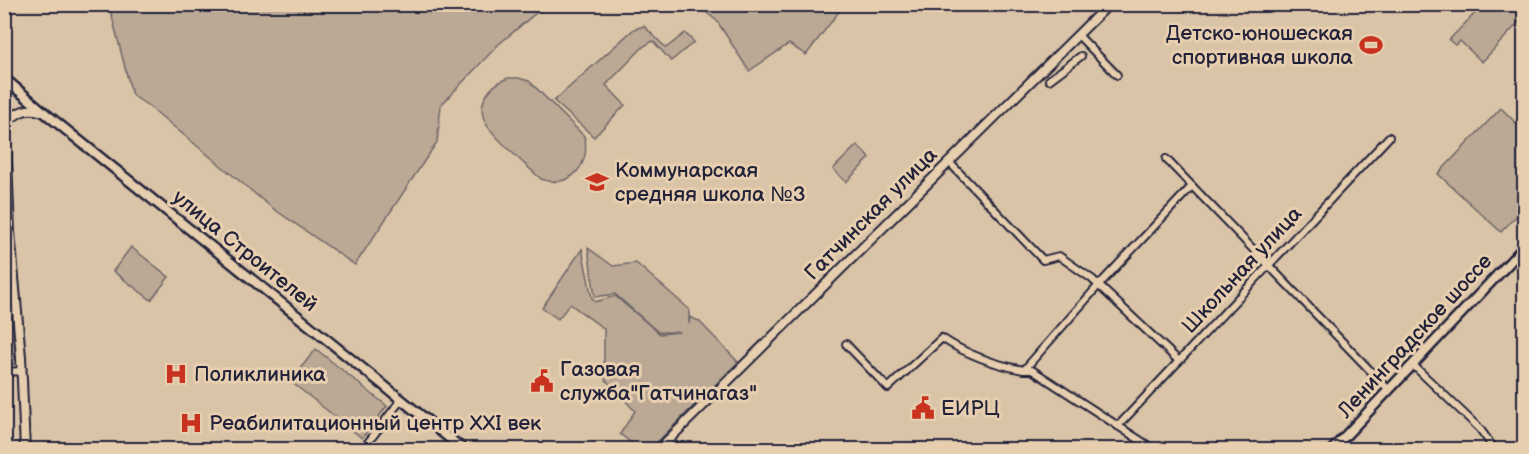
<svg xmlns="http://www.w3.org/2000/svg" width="1529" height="454" font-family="'Balsamiq Sans',sans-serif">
<rect width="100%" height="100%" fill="#dac4a7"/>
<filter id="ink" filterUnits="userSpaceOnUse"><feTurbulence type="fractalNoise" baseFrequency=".0167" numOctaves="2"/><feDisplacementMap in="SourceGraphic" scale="12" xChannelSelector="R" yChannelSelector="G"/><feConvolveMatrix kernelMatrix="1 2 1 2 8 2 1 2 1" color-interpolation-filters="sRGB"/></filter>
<g filter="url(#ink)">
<g fill="#bba995" stroke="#6e6668" stroke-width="1.5">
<polygon points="109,5 109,4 554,5 536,13 499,44 441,105 437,142 355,265 271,207 150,107 132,95"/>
<polygon points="697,5 844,5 806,55 789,44 749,71 717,21"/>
<polygon points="1483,5 1524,5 1524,17 1482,62 1460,41 1455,45 1449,40"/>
<polygon points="644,26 666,48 685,33 694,42 671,61 653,41 644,46 606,85 625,105 594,137 554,101 634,29"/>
<path d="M508,78H518L529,81L584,136C592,164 570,190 541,179C529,168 491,135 485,122C476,102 490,85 508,78Z"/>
<polygon points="1501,108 1524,131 1524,208 1501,232 1438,174"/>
<polygon points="857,145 870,158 846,182 833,169"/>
<polygon points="131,247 169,277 151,300 113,271"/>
<polygon points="588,248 613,266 636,263 689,309 689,324 690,317 699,321 738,362 650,449 639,449 620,434 635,411 604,378 604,329 570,304 558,319 542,308 582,249 592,298 595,302 615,296 660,334 680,332 658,332 615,294 595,297"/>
<polygon points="316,349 387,406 362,438 290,381"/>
</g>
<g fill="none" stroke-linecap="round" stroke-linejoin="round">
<polyline stroke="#665d63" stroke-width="2" points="4,364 15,364 14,320"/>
<g stroke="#22223b" stroke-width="10">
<g id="minor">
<polyline points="1078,35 1117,75"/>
<polyline points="1049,80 1081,56"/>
<polyline points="1166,159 1389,390"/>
<polyline points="949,162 1043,260 1059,256 1092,279 1179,361"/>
<path d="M846,344L888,388L942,338C965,354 996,365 1024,370L1098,286L1192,186"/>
<polyline points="1413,365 1480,429 1495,450"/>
<polyline points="1024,370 1032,370 1155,450"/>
<polyline points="4,372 22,371"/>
<polyline points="1118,426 1389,137"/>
<polyline points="362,450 401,400"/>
</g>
</g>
<g stroke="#22223b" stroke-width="12">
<g id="tertiary">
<polyline points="4,88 10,232 21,357 25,450"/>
<path d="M7,121C19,112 27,106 43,112"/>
<polyline points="658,450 1109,4"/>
</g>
</g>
<g stroke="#22223b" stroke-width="13">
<g id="secondary">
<polyline points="4,78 45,113 464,450"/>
<polyline points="1332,450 1524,247"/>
</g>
</g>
<use href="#minor" stroke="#e6ceae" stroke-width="6"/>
<use href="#tertiary" stroke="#e6ceae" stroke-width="8"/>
<use href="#secondary" stroke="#e6ceae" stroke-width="8"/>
</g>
</g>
<defs>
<g id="stadium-bare" transform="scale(1.8)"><path d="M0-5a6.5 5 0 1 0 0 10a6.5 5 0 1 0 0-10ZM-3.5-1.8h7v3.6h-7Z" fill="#c8321e" stroke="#e6ceae" stroke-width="2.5" paint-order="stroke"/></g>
<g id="school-bare" transform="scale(1.8)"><path d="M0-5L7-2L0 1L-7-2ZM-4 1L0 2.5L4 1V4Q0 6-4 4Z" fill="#c8321e" stroke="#e6ceae" stroke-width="2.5" paint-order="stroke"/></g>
<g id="hospital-bare" transform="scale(1.8)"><path d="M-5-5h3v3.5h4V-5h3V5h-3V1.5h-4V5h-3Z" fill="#c8321e" stroke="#e6ceae" stroke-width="2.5" paint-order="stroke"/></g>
<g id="civic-bare" transform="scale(1.8)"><path d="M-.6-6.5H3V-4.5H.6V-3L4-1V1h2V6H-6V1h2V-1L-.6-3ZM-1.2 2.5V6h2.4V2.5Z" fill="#c8321e" stroke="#e6ceae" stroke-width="2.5" paint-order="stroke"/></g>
</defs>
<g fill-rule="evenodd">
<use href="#stadium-bare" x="1371" y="45"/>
<use href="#school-bare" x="597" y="182"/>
<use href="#hospital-bare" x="176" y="374"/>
<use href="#civic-bare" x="542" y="381"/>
<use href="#civic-bare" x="923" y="408"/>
<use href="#hospital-bare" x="191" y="423"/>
</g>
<g text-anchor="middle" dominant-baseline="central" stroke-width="6" stroke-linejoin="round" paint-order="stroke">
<g font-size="21" fill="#22223b" stroke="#e6ceae" text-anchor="start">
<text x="1353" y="33" text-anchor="end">Детско-юношеская<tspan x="1353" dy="24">спортивная школа</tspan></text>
<text x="615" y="170">Коммунарская<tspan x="615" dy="24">средняя школа №3</tspan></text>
<text x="560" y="369">Газовая<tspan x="560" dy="24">служба"Гатчинагаз"</tspan></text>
<text x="194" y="374">Поликлиника</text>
<text x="941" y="408">ЕИРЦ</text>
<text x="209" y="423">Реабилитационный центр ХХI век</text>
</g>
<g font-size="21" fill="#22223b" stroke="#e6ceae">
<text transform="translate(871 214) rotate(-45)">Гатчинская улица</text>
<text transform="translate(245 251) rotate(39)">улица Строителей</text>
<text transform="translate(1242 270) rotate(-47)">Школьная улица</text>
<text transform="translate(1415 336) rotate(-47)">Ленинградское шоссе</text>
</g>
</g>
<rect width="1529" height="454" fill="none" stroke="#e6ceae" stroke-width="24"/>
<rect x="12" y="12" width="1505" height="430" fill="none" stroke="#22223b" stroke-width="2" filter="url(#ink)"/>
</svg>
